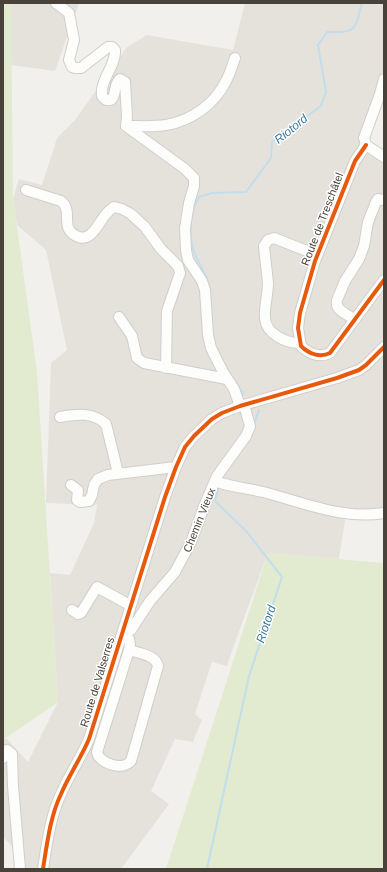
<svg xmlns="http://www.w3.org/2000/svg" width="387" height="872" font-family="Helvetica,sans-serif">
<rect width="100%" height="100%" fill="#f2f0ed"/>
<g fill="#e5e2dc">
<polygon points="11,3 79,3 55,71 11,65"/>
<polygon points="245,3 384,3 384,84 368,137 370,144 384,154 384,507 366,511 347,508 339,559 268,553 234,645 227,666 212,662 195,714 202,720 193,742 175,739 151,791 169,804 121,869 14,869 13,847 3,837 3,740 6,738 28,762 58,702 50,573 70,575 94,523 97,505 46,503 51,363 67,350 46,250 17,225 13,198 19,179 42,185 57,138 75,120 127,47 147,35 233,50"/>
</g>
<g fill="#e2ead0">
<polygon points="3,3 11,3 13,198 37,372 58,702 3,740"/>
<polygon points="268,553 384,563 384,869 166,869"/>
</g>
<g fill="none" stroke-linecap="round" stroke-linejoin="round">
<g stroke="#c2deec" stroke-width="2">
<path d="M209,289C209,276 199,266 195,254C188,237 189,212 199,197L212,193L246,192L271,158L272,142L321,106L326,92L318,45L327,32C357,32 354,32 362,3"/>
<polyline points="233,378 243,393"/>
<polyline points="254,424 259,410"/>
<polyline points="207,869 249,676 282,577 247,532 215,501 219,485"/>
</g>
<g stroke="#d0cecb" stroke-width="12">
<g id="minor">
<path d="M56,3L69,13L74,40L69,60L72,67L75,68H81L108,47H112L115,50C116,66 100,79 102,96L106,100H111C117,95 113,84 120,79L125,82L127,117L126,126"/>
<polyline points="384,79 380,94 364,138 366,145 384,157"/>
<polyline points="126,126 185,169 194,178 194,186 189,203 185,228 186,250 188,260 202,281 205,290 208,335 211,348 223,372 234,389 240,406"/>
<path d="M126,126C139,126 153,127 166,125C191,121 215,104 226,81C230,74 232,66 235,58"/>
<path d="M366,145L355,161L315,261L300,313L298,328L301,346C309,354 320,358 330,353L384,280"/>
<path d="M26,190L61,201C73,210 61,225 73,234C91,247 98,222 107,213C109,210 111,209 114,207L122,209L131,214L145,227L161,249L178,266L180,273L167,311L166,368"/>
<path d="M349,316C343,312 335,309 337,300L345,281L359,259L364,246L368,222L376,202L378,199L384,200"/>
<polyline points="119,317 132,336 137,358 144,363 227,379"/>
<path d="M299,343C286,343 266,334 265,318C264,306 268,295 268,283C267,271 265,259 264,246L268,240L274,238L317,255"/>
<path d="M60,417C77,414 93,412 106,424L118,473"/>
<path d="M215,481C230,487 247,488 263,492C302,502 343,520 384,513"/>
<polyline points="71,485 78,490 77,500 80,502 89,501 92,495 94,485 98,479 108,475 176,467"/>
<polyline points="72,610 78,614 81,613 97,587 126,603 130,605"/>
<polyline points="131,630 150,601 175,572 191,542 205,504 217,476 246,436 250,426 244,405"/>
<path d="M129,639L130,645L129,650L97,752C99,764 123,771 131,761L158,666C156,655 138,653 129,650"/>
<polyline points="3,758 7,750 12,754 13,786 20,869"/>
<path d="M43,869C47,844 50,817 61,794C69,775 81,758 89,739L165,497L176,467L185,447L194,436L212,419L222,413L240,406L337,378L359,370L366,365L384,347"/>
</g>
</g>
<use href="#minor" stroke="#fdfdfc" stroke-width="10"/>
<g stroke="#fff" stroke-width="6">
<g id="cycleway">
<path d="M366,145L355,161L315,261L300,313L298,328L301,346C309,354 320,358 330,353L384,280"/>
<path d="M43,869C47,844 50,817 61,794C69,775 81,758 89,739L165,497L176,467L185,447L194,436L212,419L222,413L240,406L337,378L359,370L366,365L384,347"/>
</g>
</g>
<use href="#cycleway" stroke="#e8590c" stroke-width="4"/>
</g>
<g text-anchor="middle" dominant-baseline="central" stroke-width="3" stroke-linejoin="round" paint-order="stroke">
<g font-size="11" fill="#48423a" stroke="#fff">
<text transform="translate(322 219) rotate(-69)">Route de Treschâtel</text>
<text transform="translate(199 520) rotate(-68)">Chemin Vieux</text>
<text transform="translate(97 682) rotate(-73)">Route de Valserres</text>
</g>
<g font-size="12" font-style="italic" fill="#36789d" stroke="#fff">
<text transform="translate(291 129) rotate(-39)">Riotord</text>
<text transform="translate(266 624) rotate(-72)">Riotord</text>
</g>
</g>
<rect width="387" height="872" fill="none" stroke="#48423a" stroke-width="8"/>
</svg>
